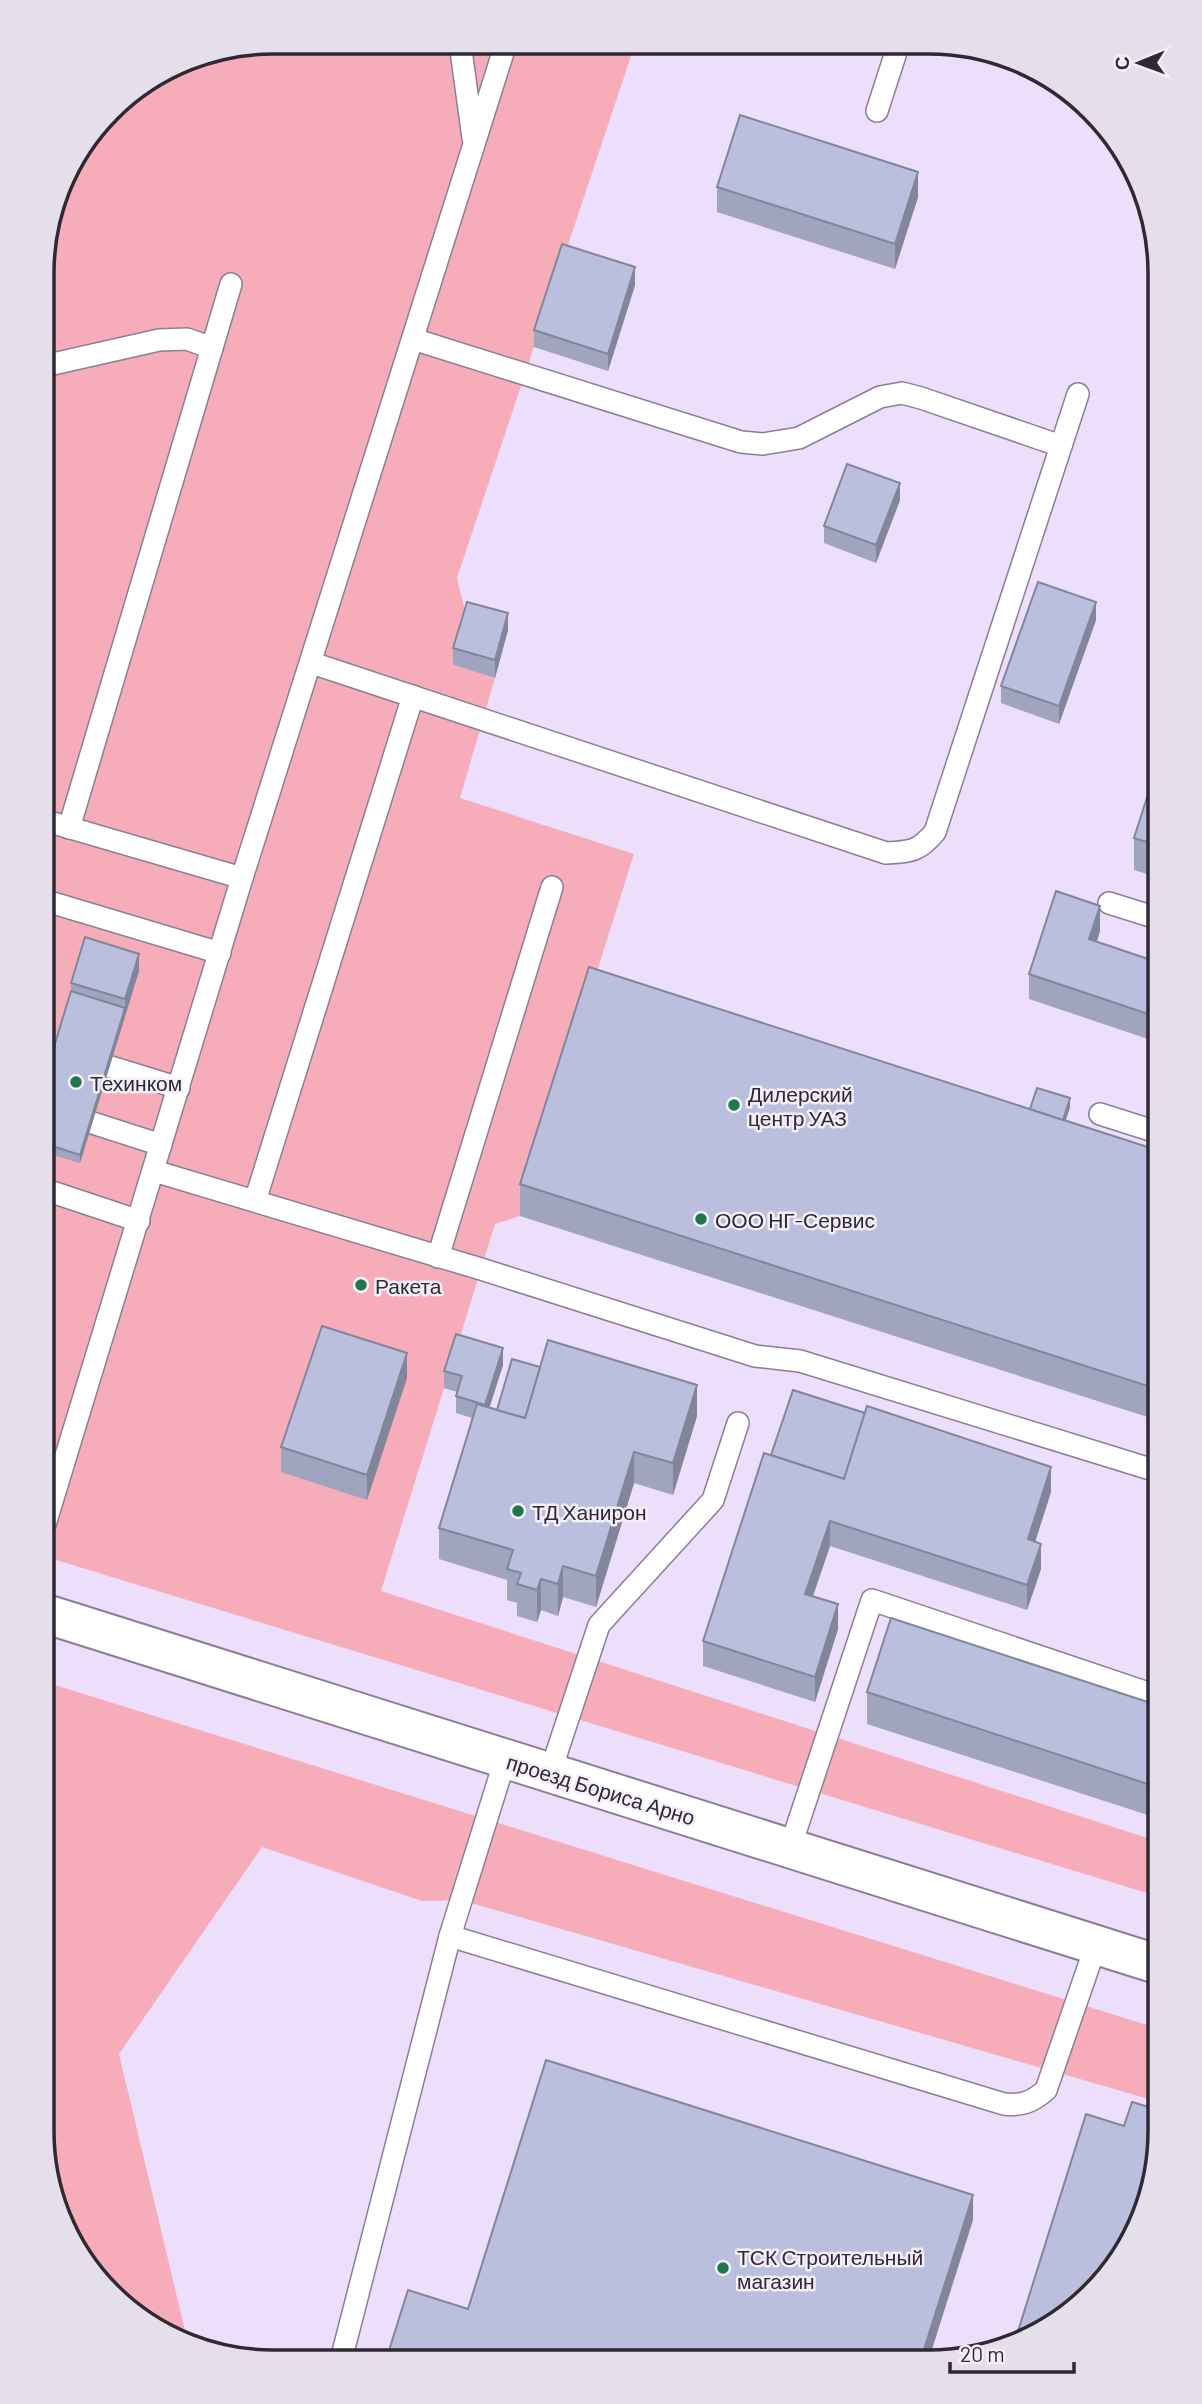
<svg xmlns="http://www.w3.org/2000/svg" width="1202" height="2404" font-family="Barlow,sans-serif">
<rect width="100%" height="100%" fill="#eddefc"/>
<g fill="#f7adb9">
<polygon points="273,42 635,44 457,578 467,619 453,665 495,678 460,798 634,854 520,1216 495,1224 381,1591 1160,1842 1160,1897 43,1556 44,243 66,170 120,100 185,59"/>
<polygon points="42,1681 1160,2029 1159,2102 461,1900 422,1901 262,1847 119,2054 188,2343 171,2338 121,2305 54,2205 42,2131"/>
</g>
<g fill="none" stroke-linecap="round" stroke-linejoin="round">
<g stroke="#8c7e99" stroke-width="24">
<g id="service">
<polyline points="460,43 473,138"/>
<polyline points="877,111 898,46"/>
<polyline points="413,339 741,442 763,444 799,438 880,397 902,393 921,398 1061,446"/>
<polyline points="44,366 159,340 187,339 212,348"/>
<path d="M312,663L886,853C911,852 919,851 935,832L1078,394"/>
<polyline points="69,828 231,284"/>
<polyline points="242,878 506,43"/>
<polyline points="43,900 220,953"/>
<polyline points="1109,903 1160,919"/>
<polyline points="43,1046 179,1088"/>
<polyline points="43,1107 161,1145"/>
<polyline points="1100,1114 1160,1133"/>
<polyline points="154,1171 481,1269 755,1356 800,1361 1160,1472"/>
<polyline points="43,1189 139,1221"/>
<polyline points="255,1201 413,696"/>
<polyline points="438,1257 552,887"/>
<polyline points="43,1531 242,878 43,820"/>
<polyline points="550,1773 599,1625 713,1500 738,1423"/>
<polyline points="790,1848 872,1600 1160,1697"/>
<path d="M450,1936L1004,2104C1022,2106 1032,2102 1046,2090L1096,1945"/>
<polyline points="341,2360 450,1936 505,1760"/>
</g>
</g>
<g stroke="#8c7e99" stroke-width="42">
<polyline id="minor" points="43,1613 1160,1965"/>
</g>
<use href="#service" stroke="#fff" stroke-width="21"/>
<use href="#minor" stroke="#fff" stroke-width="38"/>
</g>
<g fill="#a0a4be">
<polygon points="717,187 918,197 895,269 717,212"/>
<polygon points="635,285 608,371 534,347 534,330"/>
<polygon points="900,500 876,563 824,543 824,526"/>
<polygon points="1096,620 1059,724 1001,703 1001,686"/>
<polygon points="508,630 495,678 453,665 453,648"/>
<polygon points="1160,760 1160,878 1134,870 1134,838"/>
<polygon points="1100,931 1097,942 1160,963 1160,1043 1029,999 1029,974"/>
<polygon points="139,971 80,1163 43,1152 43,1083 71,991 71,983"/>
<polygon points="1070,1107 1066,1120 1160,1151 1160,1421 520,1216 520,1184 1030,1109"/>
<polygon points="503,1365 489,1407 497,1410 697,1416 673,1495 634,1483 596,1607 563,1597 558,1616 541,1610 537,1622 517,1616 517,1603 507,1600 507,1580 439,1559 439,1528 472,1418 456,1413 456,1396 457,1392 444,1388 444,1371"/>
<polygon points="407,1378 367,1500 281,1472 281,1447"/>
<polygon points="771,1455 1051,1492 1035,1542 1041,1569 1027,1610 830,1546 813,1596 838,1629 815,1702 703,1666 703,1641"/>
<polygon points="867,1692 1160,1706 1160,1819 867,1724"/>
</g>
<g fill="#82869b">
<polygon points="918,172 918,197 895,269 895,244"/>
<polygon points="635,267 635,285 608,371 608,354"/>
<polygon points="900,483 900,500 876,563 876,545"/>
<polygon points="1096,602 1096,620 1059,724 1059,706"/>
<polygon points="508,613 508,630 495,678 495,660"/>
<polygon points="48,723 48,731 43,733 43,724"/>
<polygon points="1100,906 1100,931 1089,964 1089,939"/>
<polygon points="139,954 139,971 80,1163 80,1155 125,1008 125,999"/>
<polygon points="1070,1098 1070,1107 1056,1149 1056,1140"/>
<polygon points="503,1348 503,1365 485,1422 485,1405"/>
<polygon points="407,1353 407,1378 367,1500 367,1475"/>
<polygon points="697,1385 697,1416 673,1495 673,1463"/>
<polygon points="634,1452 634,1483 596,1607 596,1576"/>
<polygon points="1051,1467 1051,1492 1028,1564 1028,1539"/>
<polygon points="830,1521 830,1546 805,1619 805,1594"/>
<polygon points="1041,1544 1041,1569 1027,1610 1027,1585"/>
<polygon points="563,1566 563,1597 558,1616 558,1584"/>
<polygon points="541,1579 541,1610 537,1622 537,1590"/>
<polygon points="838,1604 838,1629 815,1702 815,1677"/>
<polygon points="973,2195 973,2220 928,2362 920,2362"/>
</g>
<g fill="#babfdd" stroke="#82869b" stroke-width="2">
<polygon points="740,115 918,172 895,244 717,187"/>
<polygon points="562,244 635,267 608,354 534,330"/>
<polygon points="847,464 900,483 876,545 824,526"/>
<polygon points="1038,582 1096,602 1059,706 1001,686"/>
<polygon points="467,602 508,613 495,660 453,648"/>
<polygon points="43,699 48,723 43,724"/>
<polygon points="1159,760 1160,760 1160,846 1134,838"/>
<polygon points="1056,891 1100,906 1089,939 1160,963 1160,1018 1029,974"/>
<polygon points="85,937 139,954 125,999 71,983"/>
<polygon points="589,967 1160,1151 1160,1390 520,1184"/>
<polygon points="71,991 125,1008 80,1155 43,1143 43,1083"/>
<polygon points="1037,1088 1070,1098 1063,1120 1030,1109"/>
<polygon points="322,1326 407,1353 367,1475 281,1447"/>
<polygon points="456,1334 503,1348 485,1405 456,1396 462,1376 444,1371"/>
<polygon points="548,1340 697,1385 673,1463 634,1452 596,1576 563,1566 558,1584 541,1579 537,1590 517,1584 521,1573 507,1569 513,1550 439,1528 477,1404 525,1418"/>
<polygon points="512,1359 540,1367 525,1418 497,1410"/>
<polygon points="793,1390 865,1413 844,1479 771,1455"/>
<polygon points="867,1406 1051,1467 1028,1539 1041,1544 1027,1585 830,1521 805,1594 838,1604 815,1677 703,1641 764,1453 844,1479"/>
<polygon points="891,1618 1160,1706 1160,1788 867,1692"/>
<polygon points="546,2060 973,2195 920,2362 386,2360 408,2290 468,2309"/>
<polygon points="1132,2102 1159,2110 1159,2147 1143,2219 1112,2272 1058,2323 1014,2344 1086,2114 1124,2126"/>
</g>
<g fill="#1f784c" stroke="#f5effb" stroke-width="2.5">
<circle cx="76" cy="1082" r="7"/>
<circle cx="734" cy="1105" r="7"/>
<circle cx="701" cy="1219" r="7"/>
<circle cx="361" cy="1285" r="7"/>
<circle cx="518" cy="1511" r="7"/>
<circle cx="723" cy="2268" r="7"/>
</g>
<g text-anchor="middle" dominant-baseline="central" stroke-width="5" stroke-linejoin="round" paint-order="stroke">
<g font-size="21" fill="#2f2934" stroke="#f5effb" text-anchor="start">
<text x="90" y="1082">Техинком</text>
<text x="748" y="1093">Дилерский<tspan x="748" dy="24">центр УАЗ</tspan></text>
<text x="715" y="1219">ООО НГ-Сервис</text>
<text x="375" y="1285">Ракета</text>
<text x="532" y="1511">ТД Ханирон</text>
<text x="737" y="2256">ТСК Строительный<tspan x="737" dy="24">магазин</tspan></text>
</g>
<g font-size="21" fill="#2f2934" stroke="#f5effb">
<text transform="translate(601 1789) rotate(17)">проезд Бориса Арно</text>
</g>
</g>
<path d="M0 0H1202V2404H0ZM273 54H929A219 219 0 0 1 1148 273V2131A219 219 0 0 1 929 2350H273A219 219 0 0 1 54 2131V273A219 219 0 0 1 273 54Z" fill="#e5dfeb" fill-rule="evenodd"/>
<path fill="none" stroke="#2f2934" stroke-width="3.5" d="M273 54H929A219 219 0 0 1 1148 273V2131A219 219 0 0 1 929 2350H273A219 219 0 0 1 54 2131V273A219 219 0 0 1 273 54Z"/>
<g transform="translate(1139 63) rotate(269)" stroke="#f5effb" stroke-width="5" paint-order="stroke">
<path d="M0-5L12 26L0 18L-12 26Z" fill="#2f2934"/>
<text y="-10" font-size="19" font-weight="bold" text-anchor="middle" fill="#2f2934">С</text>
</g>
<path d="M950 2362v10h124v-10" fill="none" stroke="#2f2934" stroke-width="3.5"/>
<text x="960" y="2362" font-size="21" fill="#2f2934" stroke="#f5effb" stroke-width="5" paint-order="stroke">20 m</text>
</svg>
